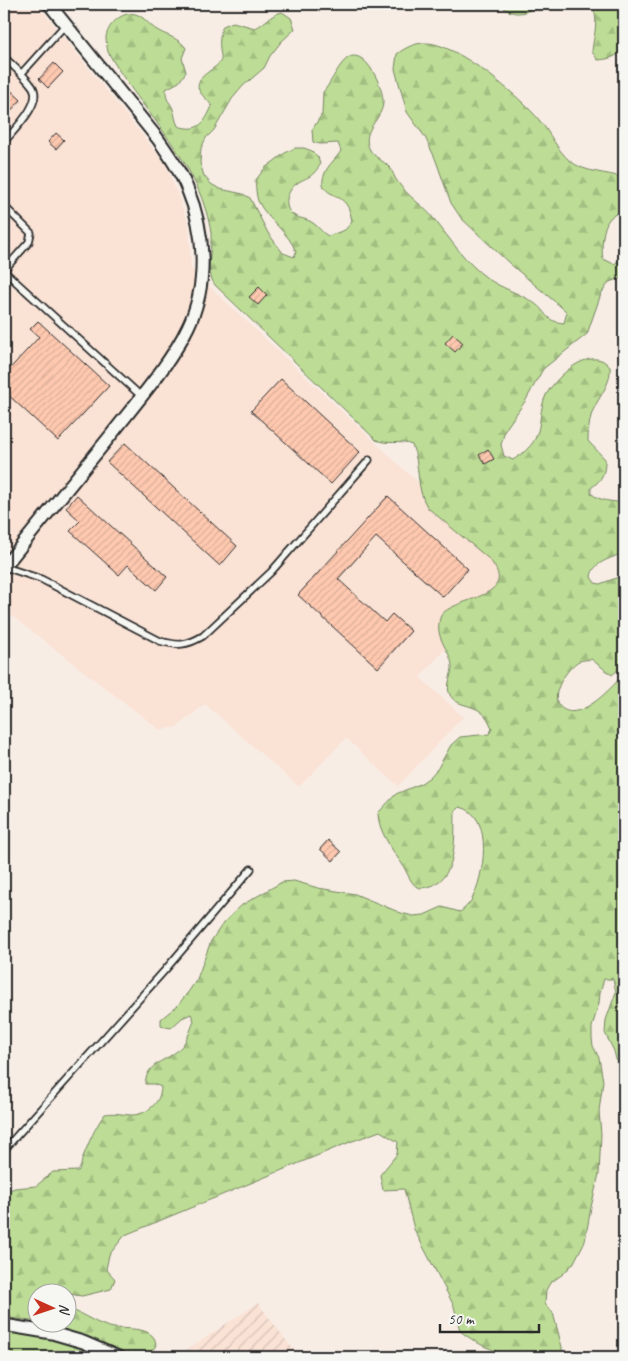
<svg xmlns="http://www.w3.org/2000/svg" width="628" height="1361" font-family="Caveat,sans-serif">
<defs>
<pattern id="industrial-furrows" width="10" height="10" patternUnits="userSpaceOnUse" patternTransform="scale(1.25)"><rect width="10" height="10" fill="#fae2d5"/><path d="M-1 1l2-2M0 10L10 0M9 11l2-2" fill="none" stroke="#d6c2b7"/></pattern>
<pattern id="forest-firs" width="22" height="20" patternUnits="userSpaceOnUse" patternTransform="scale(1.25)"><rect width="22" height="20" fill="#bddd96"/><path d="M5 1l3.5 6h-7zM16 11l3.5 6h-7z" fill="#a3be81"/></pattern>
<pattern id="building-hatch" width="6" height="6" patternUnits="userSpaceOnUse" patternTransform="scale(1.25)"><rect width="6" height="6" fill="#ffc9b0"/><path d="M-1 1l2-2M0 6l6-6M5 7l2-2" fill="none" stroke="#dbad98"/></pattern>
</defs>
<rect width="100%" height="100%" fill="#f8ede5"/>
<filter id="ink" filterUnits="userSpaceOnUse"><feTurbulence type="fractalNoise" baseFrequency=".02" numOctaves="2"/><feDisplacementMap in="SourceGraphic" scale="10" xChannelSelector="R" yChannelSelector="G"/><feConvolveMatrix kernelMatrix="1 2 1 2 8 2 1 2 1" color-interpolation-filters="sRGB"/></filter>
<g filter="url(#ink)">
<polygon fill="#fae2d5" points="4,4 37,4 166,165 189,225 191,269 514,573 420,677 463,717 398,786 346,738 299,787 205,704 177,727 160,730 4,610"/>
<polygon fill="url(#industrial-furrows)" points="258,1303 299,1357 176,1357"/>
<g fill="url(#forest-firs)" stroke="#748460">
<path d="M500,4H539C526,15 511,17 500,4Z"/>
<path d="M590,4H624V48C617,57 610,59 598,60L592,52C593,37 601,16 590,4Z"/>
<path d="M282,12L291,18L295,29L281,42L270,56L264,68L243,86L232,99L214,130L206,138L201,148L200,163L204,176L211,184L220,189L243,194L250,198L268,233L283,253L294,257L296,252C289,232 268,221 258,201C256,195 256,188 255,181L265,168L285,153L295,148H304L312,151L318,157L320,165C310,180 309,175 296,184C286,192 282,209 295,216C301,219 308,219 313,223C319,227 322,233 328,236L345,230L352,222C351,216 350,210 346,204C337,192 316,194 325,173C328,165 336,159 341,151L338,143L320,144L313,142L312,130L322,114L323,92C332,83 341,56 354,56C369,56 383,88 383,101C384,119 359,130 370,150C374,157 384,161 390,168C393,172 394,177 397,181C407,196 423,205 434,219C451,240 465,262 487,278C502,289 520,293 534,303C548,312 543,321 564,323L567,312L509,263L461,218L451,203L435,158L425,137L407,112L395,69L397,54C405,48 414,43 425,43C454,41 522,98 540,121C551,134 557,150 570,161C585,173 607,172 624,178V210C620,212 613,215 610,218C602,227 601,249 603,259L614,264L624,257V277L609,282L601,294L587,334L543,369L526,400L505,430L501,445L504,456L513,460C522,454 530,448 535,439C542,425 539,409 546,395C555,379 581,353 601,360C605,361 608,365 610,367C612,385 596,399 591,416C589,424 588,432 588,441L605,459C605,473 603,479 591,488V493C600,502 613,501 624,503V552C612,559 593,561 591,577L595,583L600,584L624,575V658L621,667L612,675L591,659C587,660 582,660 579,661C568,667 551,692 558,704C575,729 615,685 624,673V1093L614,1051L605,1033L606,1020L616,992L613,979H604L600,993L599,1003L592,1027V1038L593,1046L599,1058L603,1081L599,1111L601,1134L599,1174L591,1207L585,1241L573,1264L563,1274L550,1283L546,1290L545,1304L553,1313L562,1347V1357C520,1357 495,1358 460,1331L454,1306L414,1229L404,1189L383,1190L380,1175L397,1154L398,1142L380,1131L350,1142L125,1235L109,1255L106,1269L115,1279L111,1289L82,1296L68,1294H38L37,1322L4,1317V1192L15,1188L36,1186L53,1172L78,1171C82,1166 81,1162 83,1157C89,1142 95,1127 105,1114C115,1112 123,1115 133,1115C149,1114 161,1101 161,1087L154,1084H145C147,1062 166,1062 179,1049C187,1042 190,1031 194,1021L191,1014L182,1018L171,1028L161,1026V1019L178,1005L189,991L197,979L211,941L224,922L242,905L282,882L294,881L318,888L355,894L401,913L413,916L424,915L442,907L460,912C464,909 468,905 471,901C484,878 495,815 460,807L455,810C454,834 459,875 431,886C426,887 421,889 417,887C409,882 406,868 400,861C391,848 378,830 378,813L396,794L420,784L430,777L438,768L451,745L460,737L489,734L492,729C483,699 459,711 450,695C445,685 453,674 452,665C450,649 434,639 440,618C446,597 525,600 489,559L428,508C415,489 421,465 412,445C400,440 387,445 376,440L215,285C205,271 212,250 211,233C210,226 208,218 206,211C188,149 138,107 108,52C107,47 106,42 106,37C108,23 125,9 138,15C145,18 150,26 157,30C167,36 179,38 186,48L182,58L186,72L179,82L166,89C166,103 169,99 173,109C175,115 175,120 178,126C198,133 205,123 212,106C208,100 201,95 199,90C193,76 218,69 221,60C222,57 220,53 220,49C219,40 220,33 223,26L233,22L255,28C266,23 270,15 282,12Z"/>
<path d="M68,1309C84,1313 96,1325 114,1328C124,1329 148,1327 154,1338C162,1352 141,1355 132,1355L45,1324H68Z"/>
</g>
<polygon fill="#bddd96" stroke="#748460" points="4,1329 77,1344 111,1357 4,1357"/>
<g fill="url(#building-hatch)" stroke="#2b2b2b">
<polygon points="54,63 63,72 48,88 39,79"/>
<polygon points="4,84 21,100 4,118"/>
<polygon points="56,133 64,140 56,149 48,142"/>
<polygon points="259,287 267,295 258,305 249,297"/>
<polygon points="38,321 109,386 58,441 4,391 4,375 39,337 30,329"/>
<polygon points="453,334 463,343 455,352 445,343"/>
<polygon points="281,379 360,452 331,484 251,411"/>
<polygon points="125,443 237,546 220,566 107,462"/>
<polygon points="488,449 494,459 485,464 479,455"/>
<polygon points="77,495 167,577 156,590 128,565 119,575 70,531 80,521 66,508"/>
<polygon points="388,496 468,569 443,597 376,537 338,579 385,622 392,614 411,631 378,668 298,595"/>
<polygon points="328,840 341,852 333,861 320,849"/>
</g>
<g fill="none" stroke-linecap="round" stroke-linejoin="round">
<g stroke="#2b2b2b" stroke-width="9">
<g id="service">
<path d="M4,57C13,66 24,75 32,86C44,102 14,130 4,142"/>
<polyline points="21,74 66,24"/>
<polyline points="4,206 31,233 29,242 4,270"/>
<polyline points="4,271 141,396"/>
<path d="M5,567L41,579L160,641C178,646 186,646 203,636L271,572L369,460"/>
<polyline points="4,1150 165,970 251,869"/>
</g>
</g>
<g stroke="#2b2b2b" stroke-width="15">
<g id="minor">
<path d="M4,567C40,523 75,479 111,435C136,403 171,363 188,327C209,284 205,231 187,188C180,170 169,155 158,139L49,4"/>
<polyline points="4,1325 52,1333 83,1342 118,1357"/>
</g>
</g>
<use href="#service" stroke="#f6f6f2" stroke-width="5.5"/>
<use href="#minor" stroke="#f6f6f2" stroke-width="11"/>
</g>
</g>
<rect width="628" height="1361" fill="none" stroke="#f6f6f2" stroke-width="20"/>
<rect x="10" y="10" width="608" height="1341" fill="none" stroke="#2b2b2b" stroke-width="2" filter="url(#ink)"/>
<g transform="translate(52 1308) rotate(93)"><circle r="24" fill="#f6f6f2" stroke="#a5a5a2"/>
<path d="M0-4L9 19L0 12L-9 19Z" fill="#c8321e"/>
<text y="-8" font-size="14" font-weight="bold" text-anchor="middle" fill="#2b2b2b">N</text>
</g>
<path d="M440 1324v8h99v-8" fill="none" stroke="#2b2b2b" stroke-width="2.5"/>
<text x="448" y="1324" font-size="15" fill="#2b2b2b" stroke="#f6f6f2" stroke-width="4" paint-order="stroke">50 m</text>
</svg>
